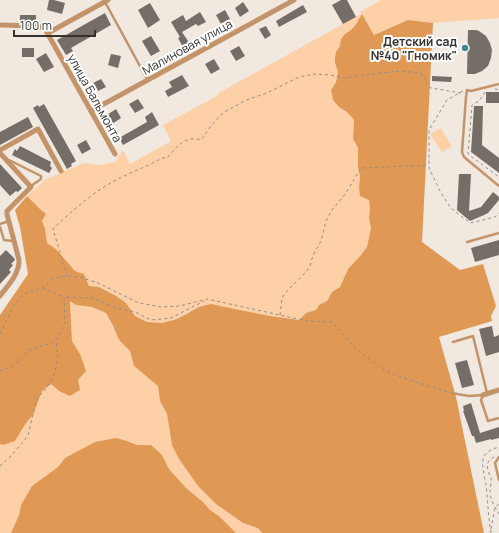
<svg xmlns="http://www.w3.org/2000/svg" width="499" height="533" font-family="Manrope,sans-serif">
<rect width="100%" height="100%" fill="#f1e8e0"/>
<g fill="#fdd0a7">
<polygon points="381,0 499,0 499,18 433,23 408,20 374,35 362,15 351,30 345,34 341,39 340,46 336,52 335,63 338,72 336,82 331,90 339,107 347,112 354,120 353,139 358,148 358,167 360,177 359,187 369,200 370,209 369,218 371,228 367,247 361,255 348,269 340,287 332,292 327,301 319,305 316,310 306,313 299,320 270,316 222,306 188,312 177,319 162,323 147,322 135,316 126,303 116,296 99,287 89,286 84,274 75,271 56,249 47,243 45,229 42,221 46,214 40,209 27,196 46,179 84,163 100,165 115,162 123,150 130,164 171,141 163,125 217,96 217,94 361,14 360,12"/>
<polygon points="441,128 452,146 442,152 430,134"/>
<polygon points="70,300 76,305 92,307 106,313 119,340 130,351 134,366 158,386 160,401 167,414 172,445 198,486 216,504 243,523 255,527 259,529 262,533 236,533 219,516 210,510 203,502 186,488 169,469 162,455 127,441 65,458 58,467 32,486 21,505 19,515 11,533 0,533 0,444 3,445 21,432 26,423 33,415 42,391 51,384 59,391 78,380 80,354 72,341"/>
</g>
<g fill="#e09955">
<polygon points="362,14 374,35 408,20 433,23 422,242 460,270 483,264 496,306 491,316 492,321 439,337 456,397 484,533 262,533 259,529 255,527 243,523 216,504 198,486 179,459 172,445 167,414 160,401 158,386 134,366 130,351 119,340 113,326 106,313 92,307 76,305 70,301 72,341 80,354 86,371 78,380 80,390 70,396 59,391 51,384 42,391 33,415 26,423 15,441 3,445 0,444 0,315 28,274 20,227 15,210 27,196 40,209 46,214 42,221 45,229 47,243 56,249 75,271 84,274 89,286 99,287 116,296 126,303 135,316 147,322 162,323 177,319 199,307 211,304 270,316 299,320 306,313 316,310 319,305 327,301 332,292 340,287 348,269 361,255 367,247 371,228 369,218 370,209 369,200 360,196 359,187 360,177 358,167 358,148 353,139 354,120 347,112 339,107 333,100 331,90 336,82 338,72 335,63 335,58 336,52 340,46 341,39 345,34 351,30 356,24"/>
<polygon points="116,438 127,441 137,445 151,445 162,455 169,469 186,488 203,502 210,510 219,516 236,533 11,533 19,515 21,505 32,486 58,467 65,458 95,442"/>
</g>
<g fill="#756d67">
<polygon points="49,0 54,0 65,3 62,14 47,10"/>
<polygon points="341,0 347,0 356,17 343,24 332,5"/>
<polygon points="243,2 249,11 240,17 235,8"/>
<polygon points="150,3 160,20 148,28 138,10"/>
<polygon points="303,5 307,12 279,27 276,21"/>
<polygon points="225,10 230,19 221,24 216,15"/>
<polygon points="200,12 206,22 198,26 196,24 182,32 192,47 185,51 178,38 180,37 171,22 183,15 186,21"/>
<polygon points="105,13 111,25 71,48 73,51 66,55 57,40"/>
<rect x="20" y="15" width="16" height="6"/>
<polygon points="266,26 271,35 265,39 259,29"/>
<polygon points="468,30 476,30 479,31 486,36 490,43 492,50 491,58 488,66 482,71 475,74 467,74"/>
<polygon points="151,36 160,51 151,56 142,41"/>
<polygon points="239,46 245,56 236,61 230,51"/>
<rect x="22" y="48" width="12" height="9"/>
<polygon points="46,53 54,67 44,72 36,59"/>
<polygon points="111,54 121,56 118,68 108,65"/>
<polygon points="214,59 220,69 211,74 205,64"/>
<polygon points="182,75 189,86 168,97 165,91 172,87 169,82"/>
<polygon points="432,76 452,77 451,82 432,81"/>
<polygon points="101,79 106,87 98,91 93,83"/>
<rect x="486" y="92" width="13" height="11"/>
<polygon points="138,99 144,108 135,113 129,104"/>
<polygon points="44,104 76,161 71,164 72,166 67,169 33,108 38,105 39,107"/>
<polygon points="474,106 483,106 482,145 499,158 499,173 471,152"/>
<polygon points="116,109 121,118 112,124 107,115"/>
<polygon points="152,112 159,125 123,145 119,138 147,122 145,117"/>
<polygon points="28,117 33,127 0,145 0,132"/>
<polygon points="86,140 91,149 82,154 77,145"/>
<polygon points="20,146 51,162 50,166 52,168 49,173 12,155 15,149 17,151"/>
<polygon points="0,164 22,188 18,192 16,191 10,196 0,185"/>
<polygon points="459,174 471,174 469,211 481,207 493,192 499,197 499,200 488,213 484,215 470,221 457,210"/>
<polygon points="499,240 499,255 475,262 471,248"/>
<polygon points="6,250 14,258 15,260 11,264 13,265 9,270 11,272 0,284 0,256"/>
<polygon points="492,326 494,337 499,335 499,352 486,356 479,329"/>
<polygon points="467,360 474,385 462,388 455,363"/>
<polygon points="471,403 480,433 499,427 499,438 491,440 491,439 476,443 474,436 472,436 463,411 464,411 463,406"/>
</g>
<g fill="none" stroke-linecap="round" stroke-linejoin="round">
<g stroke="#938d88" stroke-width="1" stroke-dasharray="3 3" stroke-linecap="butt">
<polyline points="495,89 499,90"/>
<polyline points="463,91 447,100 429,130 429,168 441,193 451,208 470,223 495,217 499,213"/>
<polyline points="485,92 479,101 472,105 468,154 499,177"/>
<path d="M67,276L53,229C73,210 95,190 120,178C134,171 148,166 162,158H167C176,147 186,135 201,140L211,126L223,113L246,100L267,93L299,77L315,74L330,75L345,78L380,73L402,71L419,73L425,76L426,85L431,88L461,93"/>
<polyline points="42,288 63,297"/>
<polyline points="280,315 282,298 286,292 306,272 310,266 313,255 321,241 326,221 332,210 346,193 361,168 406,166 422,166 429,164"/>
<polyline points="0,334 14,305 24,294 42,288 54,278 67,276 80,277 98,283 139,303 161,307 180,306 207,299 307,321 332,322 355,348 384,370 403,378 448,392"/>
<polyline points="0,371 11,367 20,360 27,351 56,341 65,323 64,297 92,298 116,308 135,312 151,320 171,318 204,301"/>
<path d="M494,457C487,460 486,466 489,473C489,475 491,476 491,478C492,482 490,487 490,491C490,500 495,507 499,514"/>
<polyline points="0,466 11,456 24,441 28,435 37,398 46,389 55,372 58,356 56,342"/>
<polyline points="491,529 495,507 499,504"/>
<path d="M491,533C488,517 488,502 486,485C485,478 482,467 483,460C484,452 492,449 499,447"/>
</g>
<g stroke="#c39469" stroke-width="2.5">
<polyline points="105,2 147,79"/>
<polyline points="499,84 471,91 467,90 466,97 462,152 464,157 499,186"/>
<polyline points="9,160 41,176 41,179 31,186"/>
<polyline points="0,224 9,221"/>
<polyline points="0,227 4,240 13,241"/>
<polyline points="467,242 499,233"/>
<polyline points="453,342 473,336 487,393"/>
<polyline points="451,393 469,396 483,395 481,400 488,421 499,418"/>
<polyline points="499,457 495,463 499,480"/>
</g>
<g stroke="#c39469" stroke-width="5">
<polyline points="0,25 38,26 45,29 115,154"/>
<polyline points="48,33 108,0"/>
<polyline points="91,111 294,0"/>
<polyline points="0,150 38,129 61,171"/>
<path d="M0,153L31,187L7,211V214L19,260C19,275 8,285 0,296"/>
<polyline points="483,395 499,390"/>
</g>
</g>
<circle fill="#428694" stroke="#fff" stroke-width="1.5" cx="465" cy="48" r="4"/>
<g text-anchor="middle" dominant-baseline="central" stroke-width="4" stroke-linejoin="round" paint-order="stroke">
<g font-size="12" font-weight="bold" fill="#34312e" stroke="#fff" text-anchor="end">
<text x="457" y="41">Детский сад<tspan x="457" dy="14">№40 "Гномик"</tspan></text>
</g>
<g font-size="12" fill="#34312e" stroke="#fff">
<text transform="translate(187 47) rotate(-29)">Малиновая улица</text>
<text transform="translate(95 98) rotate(61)">улица Бальмонта</text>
</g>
</g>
<path d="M14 30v6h81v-6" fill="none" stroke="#34312e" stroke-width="2"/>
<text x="20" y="30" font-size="12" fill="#34312e" stroke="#ffffff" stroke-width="3" paint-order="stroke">100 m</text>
</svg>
